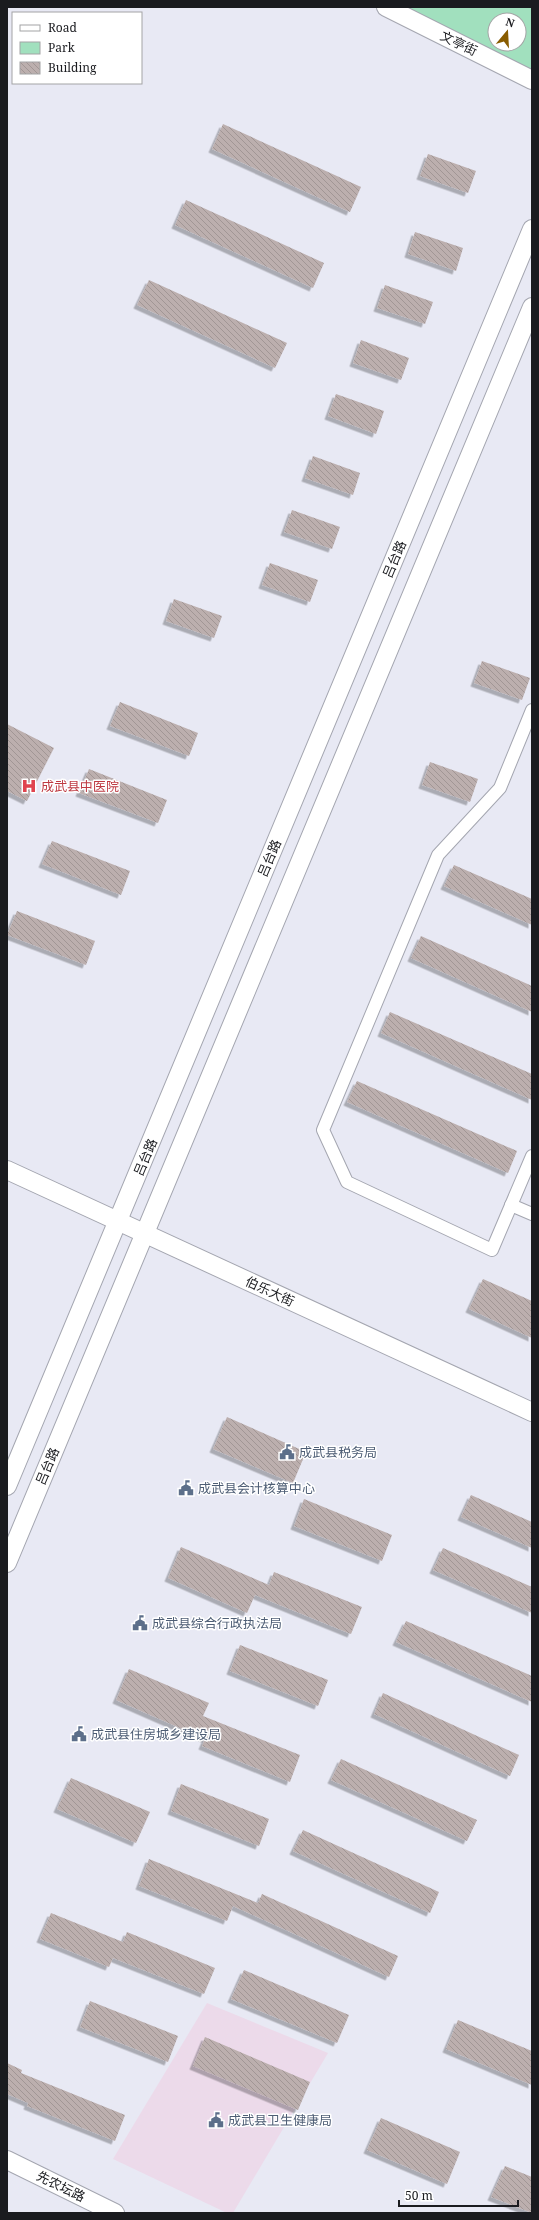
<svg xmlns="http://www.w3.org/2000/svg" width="539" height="2220" font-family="'Noto Serif','Noto Sans SC',serif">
<defs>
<pattern id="building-back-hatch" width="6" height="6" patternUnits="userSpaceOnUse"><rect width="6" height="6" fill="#bcafae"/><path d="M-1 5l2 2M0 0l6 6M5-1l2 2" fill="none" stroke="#a19695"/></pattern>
<filter id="shadow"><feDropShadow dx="-3.5" dy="3.5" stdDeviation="0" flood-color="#0004"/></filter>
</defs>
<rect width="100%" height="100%" fill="#e8e9f4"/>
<polygon fill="#ecdaea" points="207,2003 328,2053 233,2213 227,2213 113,2159"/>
<path fill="#a1e0be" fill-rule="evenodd" d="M386,7H532V80ZM495,20H519V44H495Z"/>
<g fill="url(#building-back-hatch)" filter="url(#shadow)">
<polygon points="223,124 361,187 350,212 212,149"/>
<polygon points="428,154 476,171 468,193 420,176"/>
<polygon points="186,200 324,263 313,288 175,225"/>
<polygon points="415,232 463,248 456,271 408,254"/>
<polygon points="149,280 287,343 275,368 137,305"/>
<polygon points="385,285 433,302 425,324 377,308"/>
<polygon points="361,340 409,358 401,380 353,363"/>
<polygon points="336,394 384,411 376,434 328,416"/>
<polygon points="313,456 360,473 353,495 305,478"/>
<polygon points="292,510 340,527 332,549 284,532"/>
<polygon points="270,563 318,580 310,602 262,585"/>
<polygon points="174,599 222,616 214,638 166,621"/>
<polygon points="482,661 530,678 522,700 474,683"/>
<polygon points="120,702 198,733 189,756 110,726"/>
<polygon points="7,724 54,748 27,801 7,791"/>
<polygon points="430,762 478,779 470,802 422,785"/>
<polygon points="89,769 167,800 158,823 79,793"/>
<polygon points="52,841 130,871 121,895 42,864"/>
<polygon points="454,865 532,899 532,925 444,886"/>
<polygon points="17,911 95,941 86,965 7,935"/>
<polygon points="421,936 532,986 532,1012 411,958"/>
<polygon points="390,1012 532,1074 532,1100 381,1033"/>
<polygon points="357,1081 517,1151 508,1173 347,1102"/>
<polygon points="483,1279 532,1301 532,1338 469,1309"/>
<polygon points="227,1417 306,1452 293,1483 213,1449"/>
<polygon points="471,1495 532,1522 532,1548 461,1517"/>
<polygon points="304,1499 392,1535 382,1561 294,1526"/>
<polygon points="181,1547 269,1585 274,1572 362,1607 351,1634 255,1595 247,1613 168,1578"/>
<polygon points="443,1548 532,1587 532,1613 433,1570"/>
<polygon points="406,1621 532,1676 532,1702 396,1642"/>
<polygon points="240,1645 328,1680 318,1706 230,1671"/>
<polygon points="129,1669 209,1703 203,1716 300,1755 290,1782 202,1746 205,1739 116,1700"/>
<polygon points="383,1693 519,1755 510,1776 374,1714"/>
<polygon points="341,1759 477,1820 467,1841 331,1780"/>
<polygon points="71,1778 150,1812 136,1843 57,1809"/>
<polygon points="181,1784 269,1819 259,1846 171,1811"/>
<polygon points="303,1830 439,1892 430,1913 293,1851"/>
<polygon points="149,1859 258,1903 262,1894 398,1956 389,1977 233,1906 227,1921 139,1886"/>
<polygon points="51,1913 123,1942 127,1932 215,1968 204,1994 113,1958 109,1967 40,1939"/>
<polygon points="244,1970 349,2015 337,2043 231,1999"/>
<polygon points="90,2001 178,2036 168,2062 80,2027"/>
<polygon points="458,2020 532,2051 532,2085 446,2049"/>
<polygon points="205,2037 310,2082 298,2110 193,2066"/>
<polygon points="7,2063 22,2070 21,2073 125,2115 115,2141 27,2106 28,2103 7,2094"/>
<polygon points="381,2118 460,2152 447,2184 367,2150"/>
<polygon points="505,2166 532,2177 532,2213 491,2197"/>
</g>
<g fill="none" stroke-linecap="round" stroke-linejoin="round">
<g stroke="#a4a6b0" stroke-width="14">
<g id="street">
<polyline points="532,710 500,788 438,855 323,1130 347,1182 492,1250 532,1156"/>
<polyline points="511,1205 532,1214"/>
</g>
</g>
<g stroke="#a4a6b0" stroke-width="20">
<g id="secondary">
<polyline points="386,7 532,80"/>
<polyline points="7,1170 532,1412"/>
<polyline points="7,1486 532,229"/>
<polyline points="7,1563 532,307"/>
<polyline points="7,2160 115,2213"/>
</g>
</g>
<use href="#street" stroke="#fff" stroke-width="12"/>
<use href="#secondary" stroke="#fff" stroke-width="18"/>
</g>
<defs>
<g id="hospital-bare" transform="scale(1.2)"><path d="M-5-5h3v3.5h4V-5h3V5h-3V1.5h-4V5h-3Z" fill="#e0444e" stroke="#fff" stroke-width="2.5" paint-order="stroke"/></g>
<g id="civic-bare" transform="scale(1.2)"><path d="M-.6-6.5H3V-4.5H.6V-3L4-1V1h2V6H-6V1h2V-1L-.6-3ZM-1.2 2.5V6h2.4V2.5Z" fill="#5c6f8a" stroke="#fff" stroke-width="2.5" paint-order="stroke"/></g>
</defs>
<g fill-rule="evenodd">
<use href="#hospital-bare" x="29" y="786"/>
<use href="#civic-bare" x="287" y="1452"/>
<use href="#civic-bare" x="186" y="1488"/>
<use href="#civic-bare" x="140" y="1623"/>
<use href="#civic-bare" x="79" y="1734"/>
<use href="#civic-bare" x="216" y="2120"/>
</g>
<g text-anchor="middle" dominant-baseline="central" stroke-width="3" stroke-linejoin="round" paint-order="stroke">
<g font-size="13" fill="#1a1b1f" stroke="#fff">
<text transform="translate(459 43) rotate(26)">文亭街</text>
<text transform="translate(394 559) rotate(-67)">吕台路</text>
<text transform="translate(269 858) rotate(-67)">吕台路</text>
<text transform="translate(145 1157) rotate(-67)">吕台路</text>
<text transform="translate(270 1291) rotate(25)">伯乐大街</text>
<text transform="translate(47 1466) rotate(-67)">吕台路</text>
<text transform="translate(61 2186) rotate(26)">先农坛路</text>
</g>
<g font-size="13" fill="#be3a42" stroke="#fff" text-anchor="start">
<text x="41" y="786">成武县中医院</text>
</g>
<g font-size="13" fill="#4e5e75" stroke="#fff" text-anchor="start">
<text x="299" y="1452">成武县税务局</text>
<text x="198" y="1488">成武县会计核算中心</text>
<text x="152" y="1623">成武县综合行政执法局</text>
<text x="91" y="1734">成武县住房城乡建设局</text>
<text x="228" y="2120">成武县卫生健康局</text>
</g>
</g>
<rect width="539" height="2220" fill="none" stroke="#1a1b1f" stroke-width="16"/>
<rect x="12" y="12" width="130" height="72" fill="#ffffff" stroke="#a3a4a5"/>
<rect x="20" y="25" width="20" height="6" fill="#ffffff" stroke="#a3a4a5"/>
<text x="48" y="32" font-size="12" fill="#1a1b1f">Road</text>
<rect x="20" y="42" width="20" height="12" fill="#a1e0be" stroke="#a3a4a5"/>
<text x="48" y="52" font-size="12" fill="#1a1b1f">Park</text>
<rect x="20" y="62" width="20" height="12" fill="url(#building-back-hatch)" stroke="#a3a4a5"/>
<text x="48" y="72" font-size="12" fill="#1a1b1f">Building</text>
<g transform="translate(507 32) rotate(18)"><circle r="19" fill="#ffffff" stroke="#a3a4a5"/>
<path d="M0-3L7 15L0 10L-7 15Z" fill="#895c00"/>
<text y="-6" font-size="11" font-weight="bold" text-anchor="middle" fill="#1a1b1f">N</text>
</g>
<path d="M399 2200v6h119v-6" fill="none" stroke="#1a1b1f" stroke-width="2"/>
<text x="405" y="2200" font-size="12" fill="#1a1b1f" stroke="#ffffff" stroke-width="3" paint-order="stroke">50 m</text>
</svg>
